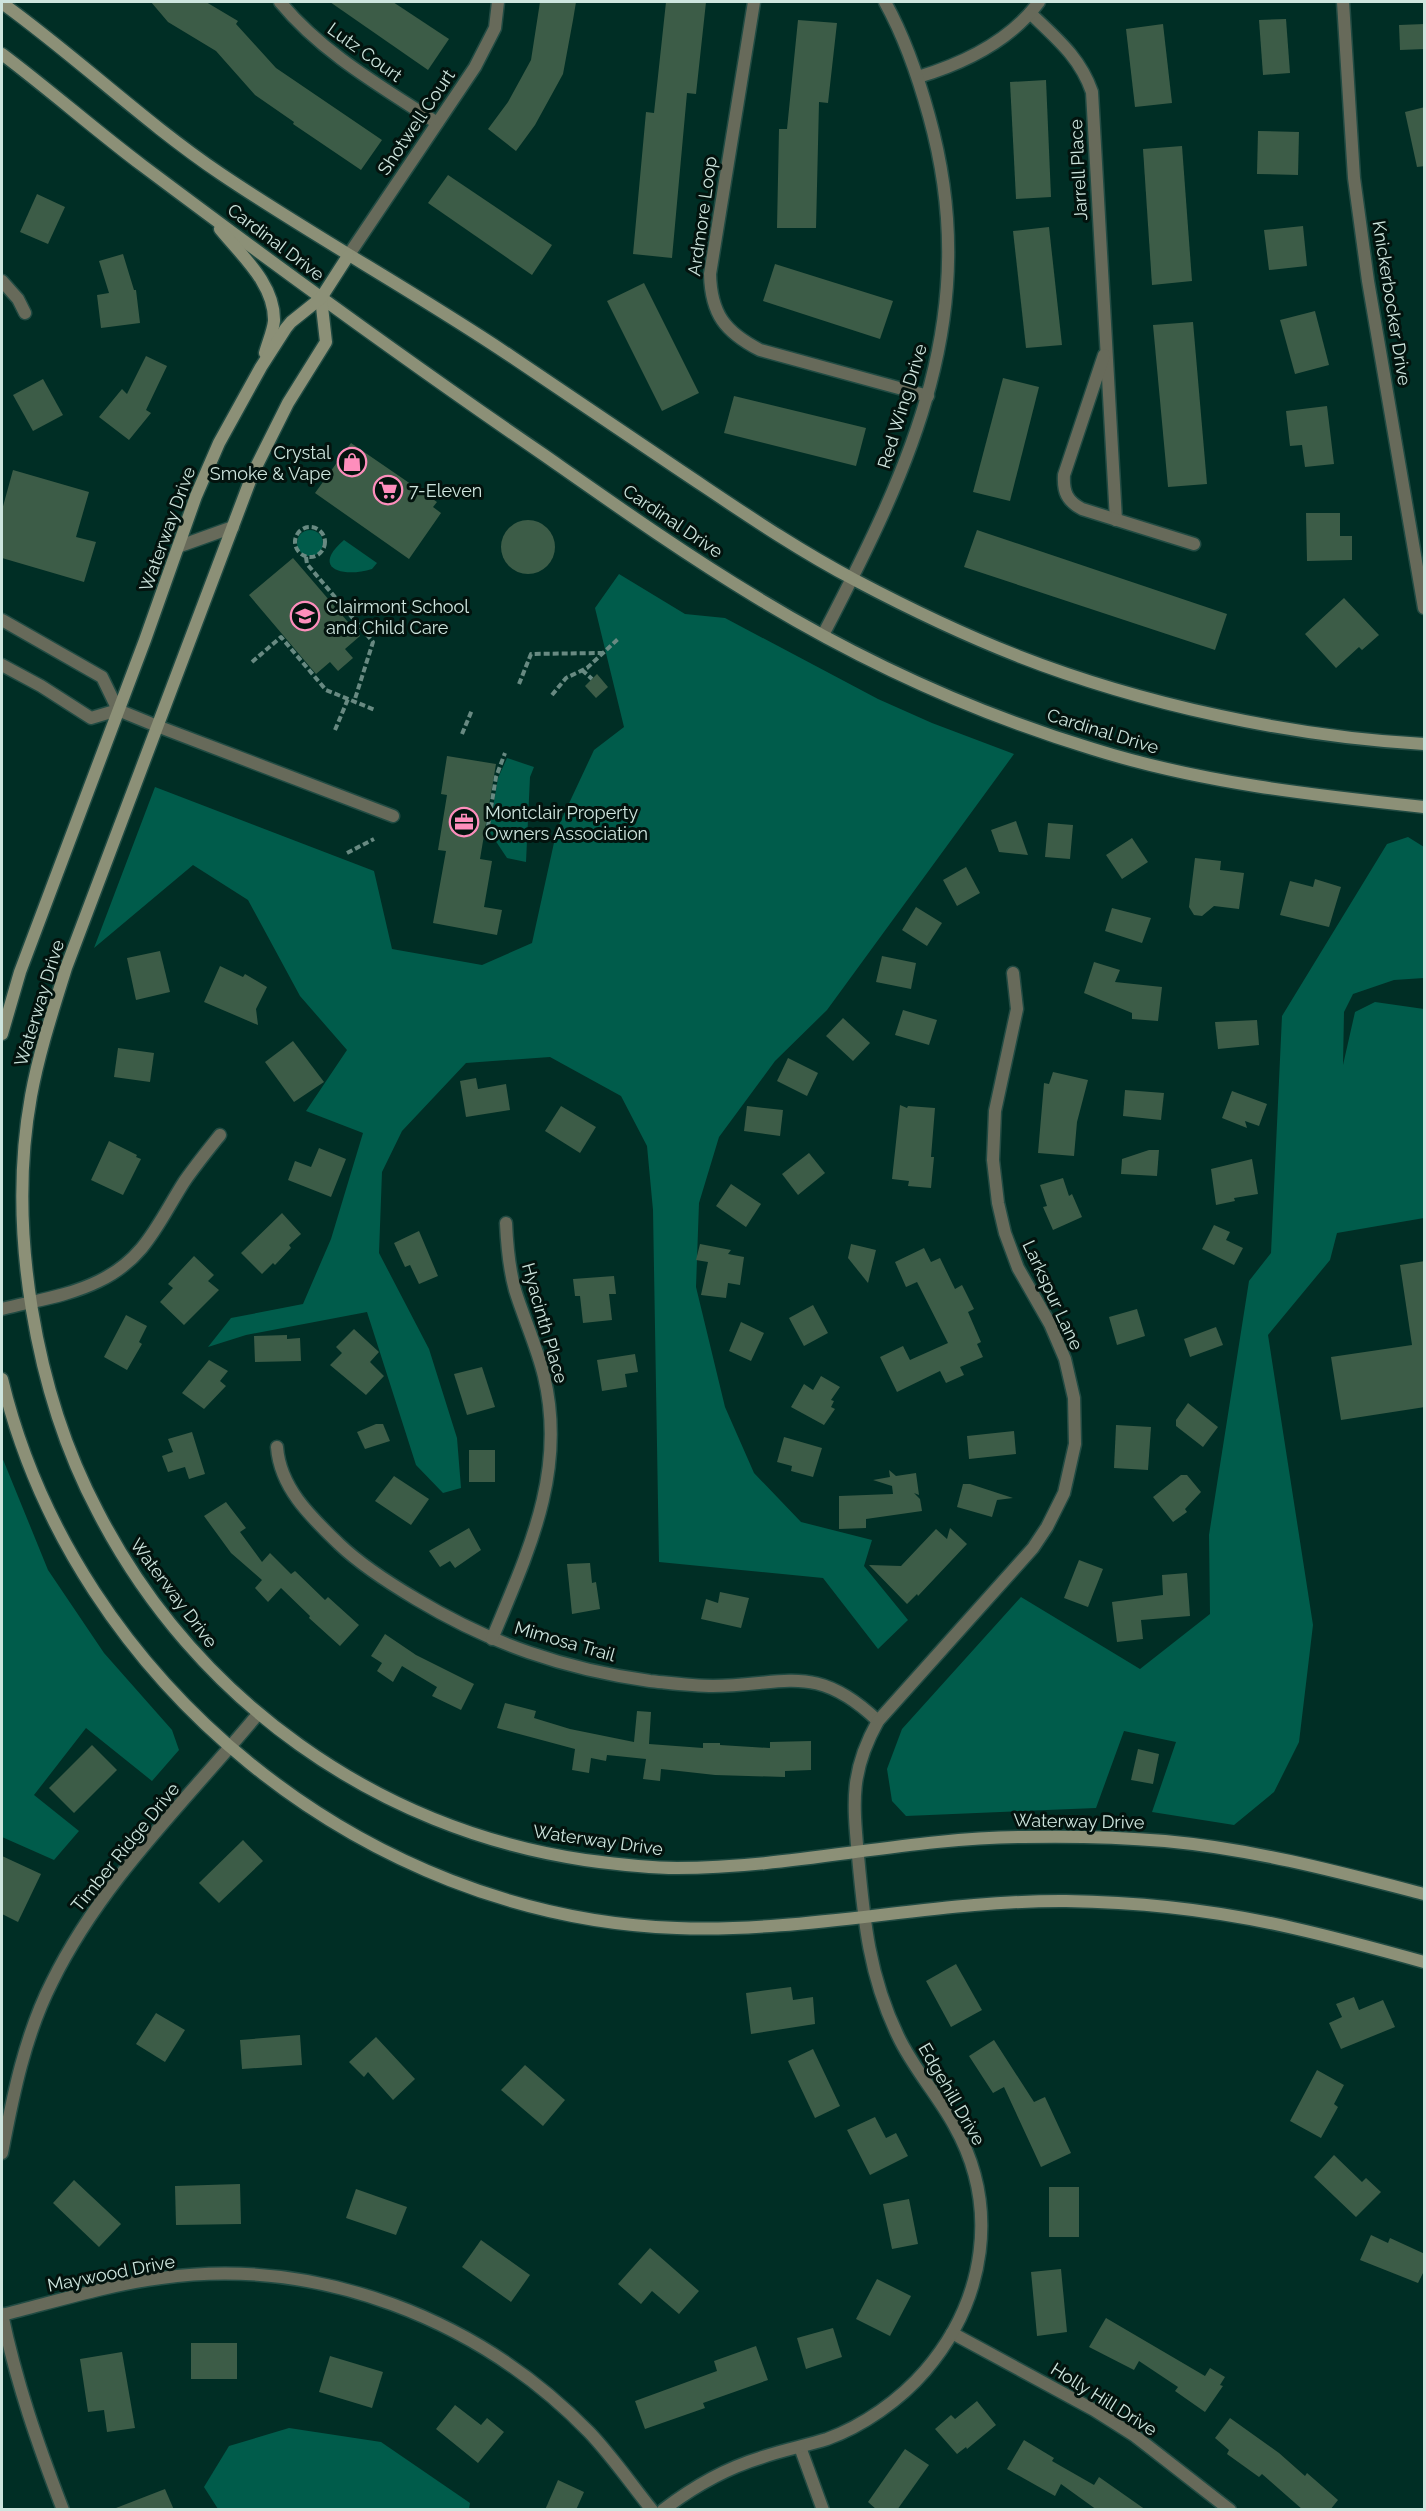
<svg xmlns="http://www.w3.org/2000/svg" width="1426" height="2511" font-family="Raleway,sans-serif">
<rect width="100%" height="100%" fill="#002e25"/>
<g fill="#005c4b">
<circle cx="310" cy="543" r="13"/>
<path d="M344,540L377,563L372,569C343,578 310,569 344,540Z"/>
<polygon points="619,574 685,614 725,618 878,699 932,723 1014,754 827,1010 775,1061 719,1137 699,1203 696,1287 725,1407 754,1473 801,1522 872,1540 864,1566 908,1620 878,1649 823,1578 659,1562 653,1210 647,1146 621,1096 550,1057 466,1063 402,1131 382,1172 379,1253 429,1349 457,1438 461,1488 443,1493 416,1465 367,1312 246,1335 208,1347 231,1318 303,1304 331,1239 363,1133 306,1111 347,1050 300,996 248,900 193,865 94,948 155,787 374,871 392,949 482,965 532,943 557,829 594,750 624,727 595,608"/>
<polygon points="507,758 534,767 530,777 526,862 507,858 489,831 498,778"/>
<polygon points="1408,837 1424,847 1424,978 1394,980 1353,994 1344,1012 1343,1065 1355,1012 1375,1002 1424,1009 1424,1218 1337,1233 1330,1260 1268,1335 1313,1625 1299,1742 1274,1792 1234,1825 1152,1812 1176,1742 1124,1731 1096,1808 906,1816 892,1801 887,1769 902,1729 1021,1597 1140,1669 1210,1614 1209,1535 1249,1281 1271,1253 1282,1016 1387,844"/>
<polygon points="2,1457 48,1570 104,1653 172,1730 179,1750 152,1781 86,1728 34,1795 79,1831 54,1860 2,1837"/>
<polygon points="289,2428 381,2442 470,2503 469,2509 218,2509 204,2487 229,2446"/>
</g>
<g fill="#3c5c47">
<polygon points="151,2 206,2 238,21 236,24 276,68 382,140 361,170 293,124 294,122 255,95 216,51 168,22"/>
<polygon points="330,2 393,2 449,39 428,70"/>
<polygon points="540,2 576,2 573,20 563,74 535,125 516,151 488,129 508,102 531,60"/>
<polygon points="666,2 706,2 696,94 687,93 672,258 633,254 646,112 654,113"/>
<polygon points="1286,19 1290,73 1263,75 1259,20"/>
<polygon points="798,20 837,23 828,103 819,102 816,228 777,228 779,129 787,129"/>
<polygon points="1163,24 1172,103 1135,107 1126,29"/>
<polygon points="1425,24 1425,49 1400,50 1399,25"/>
<polygon points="1046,80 1051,197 1016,199 1010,82"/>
<polygon points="1425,107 1425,166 1417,167 1405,112"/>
<polygon points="1258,131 1299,132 1298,175 1257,174"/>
<polygon points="1182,146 1192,281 1152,285 1143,149"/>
<polygon points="448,175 552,245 532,275 428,203"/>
<polygon points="37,194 65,207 48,244 20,232"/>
<polygon points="1303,226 1307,266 1269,270 1264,230"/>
<polygon points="1049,227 1062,345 1026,348 1013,231"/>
<polygon points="123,254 134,290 136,290 140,323 101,328 97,295 109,293 99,261"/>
<polygon points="775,264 893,301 880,339 763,301"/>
<polygon points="644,283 699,393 662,411 607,301"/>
<polygon points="1315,311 1329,365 1295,374 1280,320"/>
<polygon points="1193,322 1207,484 1168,487 1153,325"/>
<polygon points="146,356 167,366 146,410 151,413 129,440 99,417 122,389 127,394"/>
<polygon points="1003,378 1039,387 1010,501 973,492"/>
<polygon points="43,379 63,415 33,431 13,395"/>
<polygon points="734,396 866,428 856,466 724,433"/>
<polygon points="1327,406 1334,464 1305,467 1302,445 1290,446 1286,411"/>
<polygon points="351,443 437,502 433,507 441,513 409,559 315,493"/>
<polygon points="13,470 89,492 76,537 96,542 84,582 2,558 2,510"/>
<polygon points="1306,513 1340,513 1340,536 1352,536 1352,560 1307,561"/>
<circle cx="528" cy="547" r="27"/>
<polygon points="977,530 1227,614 1215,650 964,567"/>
<polygon points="293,558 360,636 345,649 353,658 338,671 330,662 316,674 249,595"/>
<polygon points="1344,598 1379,635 1362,650 1359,647 1336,668 1305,634"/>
<polygon points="597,674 608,687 596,698 585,686"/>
<polygon points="447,756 496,764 480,859 492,861 484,907 502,910 497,935 433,923 446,851 438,850 447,795 441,794"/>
<polygon points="1016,821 1028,855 999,852 991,830"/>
<polygon points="1048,823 1073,825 1070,859 1045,857"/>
<polygon points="1132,838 1148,862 1122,879 1106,855"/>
<polygon points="1195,858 1221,861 1220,870 1244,873 1239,909 1214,906 1202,916 1194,915 1189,907"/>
<polygon points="966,867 980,893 957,906 943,880"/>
<polygon points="1315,879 1341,887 1329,927 1280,915 1290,881 1313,887"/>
<polygon points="916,907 942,923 927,946 902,930"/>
<polygon points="1112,908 1151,918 1142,943 1105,931"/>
<polygon points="160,951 170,992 136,1000 127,958"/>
<polygon points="882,956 916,963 911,989 876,982"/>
<polygon points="1094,962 1120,970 1115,982 1162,987 1158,1021 1132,1019 1132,1013 1084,993"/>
<polygon points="220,966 243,977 245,974 267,987 256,1009 258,1025 204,1002"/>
<polygon points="903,1010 937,1020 929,1045 895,1035"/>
<polygon points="843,1018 870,1043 853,1061 826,1036"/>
<polygon points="1257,1020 1259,1045 1218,1049 1215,1022"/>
<polygon points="293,1041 324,1082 294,1102 265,1062"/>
<polygon points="118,1048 154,1053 150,1082 114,1077"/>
<polygon points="788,1058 818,1073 807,1096 777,1081"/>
<polygon points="1053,1072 1088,1080 1077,1122 1074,1156 1038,1153 1044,1083 1049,1084"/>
<polygon points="476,1078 478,1089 506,1084 510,1110 466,1117 460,1081"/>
<polygon points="1125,1090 1164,1093 1161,1120 1123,1116"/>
<polygon points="1232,1091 1267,1104 1259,1126 1245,1121 1247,1128 1222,1118"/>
<polygon points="900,1105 907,1108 908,1106 935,1108 931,1157 934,1157 931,1188 908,1186 909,1181 892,1179"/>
<polygon points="561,1106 596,1127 580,1153 545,1131"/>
<polygon points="747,1106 783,1110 780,1136 744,1131"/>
<polygon points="109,1141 137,1155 136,1157 141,1159 123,1195 91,1180"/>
<polygon points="319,1148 346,1159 331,1197 288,1180 295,1161 311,1167"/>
<polygon points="1149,1150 1159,1150 1157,1176 1121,1174 1122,1159"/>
<polygon points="809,1153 825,1173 798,1195 782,1174"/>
<polygon points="1252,1159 1258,1194 1234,1198 1235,1201 1216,1205 1211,1169"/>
<polygon points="1063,1178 1069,1196 1072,1194 1082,1217 1053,1230 1043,1207 1047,1206 1040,1185"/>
<polygon points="731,1184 761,1204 746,1227 716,1206"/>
<polygon points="282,1213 301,1234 289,1245 291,1248 275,1265 273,1263 262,1274 241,1253"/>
<polygon points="1214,1225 1230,1232 1226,1240 1243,1248 1234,1265 1202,1249"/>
<polygon points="419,1231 438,1276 419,1284 410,1265 405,1267 394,1243"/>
<polygon points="700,1244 731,1250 728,1254 744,1257 740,1285 728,1283 726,1298 701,1295 708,1262 696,1260"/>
<polygon points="851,1244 876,1250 868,1283 848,1258"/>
<polygon points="924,1248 931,1262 940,1258 955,1289 962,1285 974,1309 968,1312 981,1342 977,1344 983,1357 960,1367 964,1375 946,1383 940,1371 897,1392 880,1357 903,1346 910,1360 948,1343 917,1282 906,1287 895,1262"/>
<polygon points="194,1256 214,1275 208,1281 219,1290 184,1325 160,1302 173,1288 168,1284"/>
<polygon points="1425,1261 1425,1407 1341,1420 1331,1357 1412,1345 1400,1265"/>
<polygon points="614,1276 616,1294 609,1294 612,1320 583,1323 580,1296 575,1296 573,1279"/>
<polygon points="813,1305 828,1333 804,1346 789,1318"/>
<polygon points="1137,1309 1145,1336 1117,1345 1109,1317"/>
<polygon points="126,1315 147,1326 139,1342 142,1344 127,1370 104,1357"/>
<polygon points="741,1322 764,1333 751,1361 729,1351"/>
<polygon points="1216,1327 1223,1345 1190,1357 1184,1339"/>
<polygon points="354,1329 379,1352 370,1362 384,1376 366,1395 330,1365 342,1353 336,1347"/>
<polygon points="287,1335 287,1339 300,1338 301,1361 255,1362 254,1336"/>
<polygon points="635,1354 638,1372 625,1374 627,1387 602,1391 597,1360"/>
<polygon points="209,1360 228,1371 220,1381 226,1386 204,1409 182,1393"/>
<polygon points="482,1367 495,1407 467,1415 454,1374"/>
<polygon points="821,1376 840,1387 831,1400 834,1401 831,1407 835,1409 824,1425 791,1407 804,1384 813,1390"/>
<polygon points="1188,1403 1218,1427 1203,1447 1176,1426 1176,1420"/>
<polygon points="376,1424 383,1424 390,1441 365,1449 357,1432"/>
<polygon points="1116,1425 1151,1427 1148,1470 1114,1468"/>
<polygon points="1014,1431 1016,1454 969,1459 967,1436"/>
<polygon points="192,1432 205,1474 189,1479 185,1467 168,1472 162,1456 173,1452 168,1439"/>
<polygon points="784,1437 822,1448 813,1477 791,1471 792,1466 777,1462"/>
<rect x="469" y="1450" width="26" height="32"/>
<polygon points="889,1470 896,1476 916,1473 919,1495 914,1493 920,1499 922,1511 866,1519 866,1528 839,1529 839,1496 893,1494 892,1486 873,1480 890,1477"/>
<polygon points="1181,1475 1187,1475 1201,1492 1185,1509 1187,1512 1173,1522 1153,1497"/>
<polygon points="394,1476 429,1499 411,1525 375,1501"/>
<polygon points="963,1484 970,1484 1013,1498 997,1500 992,1517 957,1507"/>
<polygon points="226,1502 246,1528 240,1532 262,1562 270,1553 291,1574 295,1571 325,1600 328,1597 359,1625 340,1646 309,1618 310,1616 281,1588 268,1602 255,1588 262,1580 231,1553 204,1516"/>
<polygon points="469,1528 481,1550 455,1568 450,1561 440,1567 429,1551"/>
<polygon points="950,1528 967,1544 918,1596 917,1594 907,1604 869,1565 901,1566 936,1529 947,1539"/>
<polygon points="1079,1560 1103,1569 1088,1607 1064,1598"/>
<polygon points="590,1563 592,1583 596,1582 600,1609 572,1614 567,1564"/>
<polygon points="1187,1573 1190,1616 1141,1620 1143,1639 1117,1642 1112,1602 1163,1595 1162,1575"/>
<polygon points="720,1592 749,1598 741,1628 701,1619 706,1599 718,1603"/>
<polygon points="385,1634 416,1655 474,1684 461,1710 432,1696 437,1687 402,1666 393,1682 377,1671 382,1663 371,1656"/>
<polygon points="505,1703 536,1711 534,1718 570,1729 634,1742 637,1711 651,1712 649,1744 703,1748 703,1743 720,1743 720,1745 770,1748 770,1742 811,1741 811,1770 785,1771 785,1777 715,1775 661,1769 660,1781 643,1779 646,1759 607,1755 606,1761 591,1758 589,1773 572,1770 575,1749 497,1728"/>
<polygon points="92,1745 117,1770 74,1813 49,1788"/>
<polygon points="1138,1749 1159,1754 1153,1784 1131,1780"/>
<polygon points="243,1840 263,1861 219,1903 199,1883"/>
<polygon points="2,1856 41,1874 18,1922 2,1914"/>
<polygon points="956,1964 982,2010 951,2027 926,1981"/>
<polygon points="791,1987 793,2000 813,1997 815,2024 751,2034 746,1993"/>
<polygon points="1354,1997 1359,2010 1383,2000 1395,2027 1341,2049 1329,2023 1342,2017 1336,2004"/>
<polygon points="156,2013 185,2030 165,2062 136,2044"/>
<polygon points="300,2035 302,2065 242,2069 240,2040"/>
<polygon points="376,2037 415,2079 393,2100 368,2072 364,2077 349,2062"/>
<polygon points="994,2040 1034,2102 1045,2097 1071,2153 1041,2167 1004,2087 993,2093 969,2056"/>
<polygon points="813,2049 840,2106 815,2118 788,2061"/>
<polygon points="525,2065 565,2100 543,2126 501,2090"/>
<polygon points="1317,2070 1344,2085 1334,2104 1338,2107 1321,2138 1290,2121"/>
<polygon points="875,2117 886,2138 896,2133 908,2156 870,2175 847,2130"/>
<polygon points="1334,2155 1362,2182 1366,2178 1381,2192 1356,2217 1314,2177"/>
<polygon points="74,2180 121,2224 99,2247 53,2203"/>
<polygon points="240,2184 241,2224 176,2225 175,2186"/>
<rect x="1049" y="2187" width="30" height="50"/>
<polygon points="356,2189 407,2207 396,2235 346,2218"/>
<polygon points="909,2199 918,2244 892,2249 883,2204"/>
<polygon points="1371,2235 1388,2243 1390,2238 1425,2254 1425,2269 1418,2283 1360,2260"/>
<polygon points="481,2240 530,2275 511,2302 462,2267"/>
<polygon points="650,2248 699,2291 679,2314 652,2291 641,2304 618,2284"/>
<polygon points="1061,2269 1067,2332 1037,2336 1031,2272"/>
<polygon points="877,2279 911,2296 890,2336 856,2319"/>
<polygon points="1106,2318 1205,2376 1210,2368 1225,2377 1220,2385 1223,2386 1205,2412 1175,2391 1178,2387 1139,2361 1134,2370 1089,2347"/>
<polygon points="833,2328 842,2357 806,2369 797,2338"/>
<rect x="191" y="2343" width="46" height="36"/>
<polygon points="756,2346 768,2380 703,2403 705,2408 645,2429 635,2401 717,2371 714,2361"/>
<polygon points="122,2352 135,2428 107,2432 104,2410 88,2412 80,2359"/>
<polygon points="330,2356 383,2372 372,2408 319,2392"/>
<polygon points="977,2401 996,2425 967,2449 966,2447 957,2454 935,2429 951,2415 955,2419"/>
<polygon points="455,2405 481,2425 487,2418 504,2432 478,2463 436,2429"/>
<polygon points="1230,2418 1279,2453 1305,2476 1307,2473 1338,2500 1330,2510 1303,2510 1262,2474 1259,2477 1227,2454 1229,2450 1215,2438"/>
<polygon points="1024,2440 1054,2458 1052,2461 1094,2485 1099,2477 1146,2510 1097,2510 1061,2484 1055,2496 1007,2469"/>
<polygon points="905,2449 929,2465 897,2510 877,2510 868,2502"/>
<polygon points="558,2480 584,2492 576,2510 545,2510"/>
<polygon points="165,2489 174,2510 116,2510 116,2508"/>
</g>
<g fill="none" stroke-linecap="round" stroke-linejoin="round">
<g stroke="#214b43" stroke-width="15">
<g id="service">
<polyline points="180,546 233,527"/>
<polyline points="157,726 393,816"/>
</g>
</g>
<g stroke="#214b43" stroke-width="15">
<g id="minor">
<path d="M280,2C322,53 382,87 437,123"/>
<path d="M754,2L710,274C711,314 725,332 760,350L928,396"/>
<polyline points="1343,2 1354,178 1368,281 1424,608"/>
<path d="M1030,13C1056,38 1080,57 1092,92L1116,520"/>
<path d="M918,77C965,63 1010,41 1039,2"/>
<polyline points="348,256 475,67 495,28 498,2"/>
<polyline points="2,281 18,299 25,313"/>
<path d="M1104,355L1064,475C1063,492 1067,501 1082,509L1194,544"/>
<polyline points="2,620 102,677 118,710"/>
<path d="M823,635C912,464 984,313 929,116C918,76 905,38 885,2"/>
<polyline points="2,665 41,686 91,718 118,710 157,726"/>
<path d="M2,1309C33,1301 69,1296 99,1281C145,1259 158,1223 184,1182C195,1166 208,1150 220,1135"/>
<path d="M277,1447C280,1488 311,1517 339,1544C362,1566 389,1583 416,1599C491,1644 564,1669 650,1681C670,1683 693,1686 713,1686C787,1685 816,1662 878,1721"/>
<path d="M492,1639C528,1552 567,1472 544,1376C537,1347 524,1319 515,1290C509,1268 507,1246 506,1223"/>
<path d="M2,2153C13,2095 25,2035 52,1982C102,1880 186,1801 258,1714"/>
<path d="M2,2314C16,2382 38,2445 63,2510"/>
<path d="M2,2315C54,2302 107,2285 161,2278C318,2256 479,2319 589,2432C612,2456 631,2484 652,2510"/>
<polyline points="952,2333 1094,2410 1135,2436 1230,2510"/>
<polyline points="800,2447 823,2510"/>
<path d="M663,2510C693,2487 724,2469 760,2458C782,2450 805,2446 827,2439C863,2426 900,2400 925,2371C986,2300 1000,2206 954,2125C937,2094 913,2068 898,2036C869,1976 864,1921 858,1856C853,1801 850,1771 878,1721L1033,1548L1047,1527L1064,1493L1075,1444L1074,1398L1065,1359L1050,1324L1018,1268L1005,1233L998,1203L993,1160L995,1111L1017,1009L1013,973"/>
</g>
</g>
<g stroke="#214b43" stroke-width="15">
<g id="secondary">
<path d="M2,3C77,57 144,122 221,174C316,238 417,293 512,357C568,395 625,433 681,471C738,509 794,548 855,580C908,608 962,634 1018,656C1141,704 1292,737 1424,744"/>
<path d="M2,54C50,90 95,130 143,166C275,265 408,362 544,455C614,504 683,553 756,597C861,661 975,713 1093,749C1201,783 1312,795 1424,807"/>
<path d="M220,229C241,255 275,284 274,321C273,331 268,342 265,353"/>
<path d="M321,298L326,342L288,403L253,473L66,968C53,1010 39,1052 31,1096C7,1229 35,1393 98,1512C195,1700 376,1829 585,1860C615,1864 646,1868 677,1868C792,1868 906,1838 1022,1837C1070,1836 1117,1837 1165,1841C1253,1849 1339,1872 1424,1894"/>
<polyline points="2,1034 20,972 145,640 196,496 219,443 261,367 286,328 291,322 321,298 348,256"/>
<path d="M2,1379C75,1683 365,1917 677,1928C808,1933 936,1900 1066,1901C1142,1902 1219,1911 1293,1928C1337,1938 1381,1950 1424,1962"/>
</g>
</g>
<g stroke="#688a82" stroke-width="4" stroke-dasharray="6 3" stroke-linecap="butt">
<circle cx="310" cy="542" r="15"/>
<polyline points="306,557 307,564 373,642 354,702"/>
<polyline points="252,662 281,637 326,690 375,710"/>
<polyline points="582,670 592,679"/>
<polyline points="519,684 531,654 603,653"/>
<polyline points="552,695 566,678 587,668 618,639"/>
<polyline points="335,730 348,699"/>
<polyline points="462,734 472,710"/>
<polyline points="488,826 496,777 505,753"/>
<polyline points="347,853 374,839"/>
</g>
<use href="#service" stroke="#676a5a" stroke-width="12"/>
<use href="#minor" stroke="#676a5a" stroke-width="12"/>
<use href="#secondary" stroke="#8c9077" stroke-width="12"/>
</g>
<defs>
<g id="shop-ring" transform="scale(1.5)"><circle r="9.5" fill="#03130e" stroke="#fe8ebc" stroke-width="1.5"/><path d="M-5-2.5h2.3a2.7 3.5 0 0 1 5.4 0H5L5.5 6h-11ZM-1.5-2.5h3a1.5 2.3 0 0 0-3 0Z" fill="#fe8ebc"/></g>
<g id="supermarket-ring" transform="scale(1.5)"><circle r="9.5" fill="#03130e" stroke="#fe8ebc" stroke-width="1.5"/><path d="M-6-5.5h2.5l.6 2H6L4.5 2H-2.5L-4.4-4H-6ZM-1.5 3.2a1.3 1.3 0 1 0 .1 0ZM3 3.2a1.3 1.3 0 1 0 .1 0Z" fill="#fe8ebc"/></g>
<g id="school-ring" transform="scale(1.5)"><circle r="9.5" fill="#03130e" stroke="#fe8ebc" stroke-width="1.5"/><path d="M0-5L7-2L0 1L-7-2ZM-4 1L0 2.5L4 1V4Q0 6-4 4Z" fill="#fe8ebc"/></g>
<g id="office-ring" transform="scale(1.5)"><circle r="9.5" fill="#03130e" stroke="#fe8ebc" stroke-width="1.5"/><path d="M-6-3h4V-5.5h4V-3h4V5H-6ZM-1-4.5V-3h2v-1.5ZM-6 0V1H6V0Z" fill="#fe8ebc"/></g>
</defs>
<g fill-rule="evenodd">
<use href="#shop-ring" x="352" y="462"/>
<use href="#supermarket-ring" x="388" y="490"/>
<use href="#school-ring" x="305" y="616"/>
<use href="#office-ring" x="464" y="822"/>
</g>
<g text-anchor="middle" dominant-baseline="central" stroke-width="6" stroke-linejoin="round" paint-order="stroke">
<g font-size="18" fill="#cee5de" stroke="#03130e">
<text transform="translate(365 52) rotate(36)">Lutz Court</text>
<text transform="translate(416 122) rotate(-56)">Shotwell Court</text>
<text transform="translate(1078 170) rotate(-93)">Jarrell Place</text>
<text transform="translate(702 216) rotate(-82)">Ardmore Loop</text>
<text transform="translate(276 242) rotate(37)">Cardinal Drive</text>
<text transform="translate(1392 303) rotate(81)">Knickerbocker Drive</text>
<text transform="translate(902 406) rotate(-73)">Red Wing Drive</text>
<text transform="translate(673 521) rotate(34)">Cardinal Drive</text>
<text transform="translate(167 529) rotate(-70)">Waterway Drive</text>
<text transform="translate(1103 731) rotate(17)">Cardinal Drive</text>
<text transform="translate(39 1003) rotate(-73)">Waterway Drive</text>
<text transform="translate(1053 1295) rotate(65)">Larkspur Lane</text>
<text transform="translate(545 1323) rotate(74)">Hyacinth Place</text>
<text transform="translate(174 1593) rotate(53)">Waterway Drive</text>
<text transform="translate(565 1641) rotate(16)">Mimosa Trail</text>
<text transform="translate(1079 1821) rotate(1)">Waterway Drive</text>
<text transform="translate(598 1840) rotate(8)">Waterway Drive</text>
<text transform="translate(125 1847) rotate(-51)">Timber Ridge Drive</text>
<text transform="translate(952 2094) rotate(60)">Edgehill Drive</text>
<text transform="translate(111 2273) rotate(-11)">Maywood Drive</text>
<text transform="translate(1104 2399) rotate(32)">Holly Hill Drive</text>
</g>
<g font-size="18" fill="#cee5de" stroke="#03130e" text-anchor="start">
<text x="331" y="452" text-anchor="end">Crystal<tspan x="331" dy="21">Smoke &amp; Vape</tspan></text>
<text x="409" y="490">7-Eleven</text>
<text x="326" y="606">Clairmont School<tspan x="326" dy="21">and Child Care</tspan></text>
<text x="485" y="812">Montclair Property<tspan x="485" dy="21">Owners Association</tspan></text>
</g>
</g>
<rect width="1426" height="2511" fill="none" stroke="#cee5de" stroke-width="6"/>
</svg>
